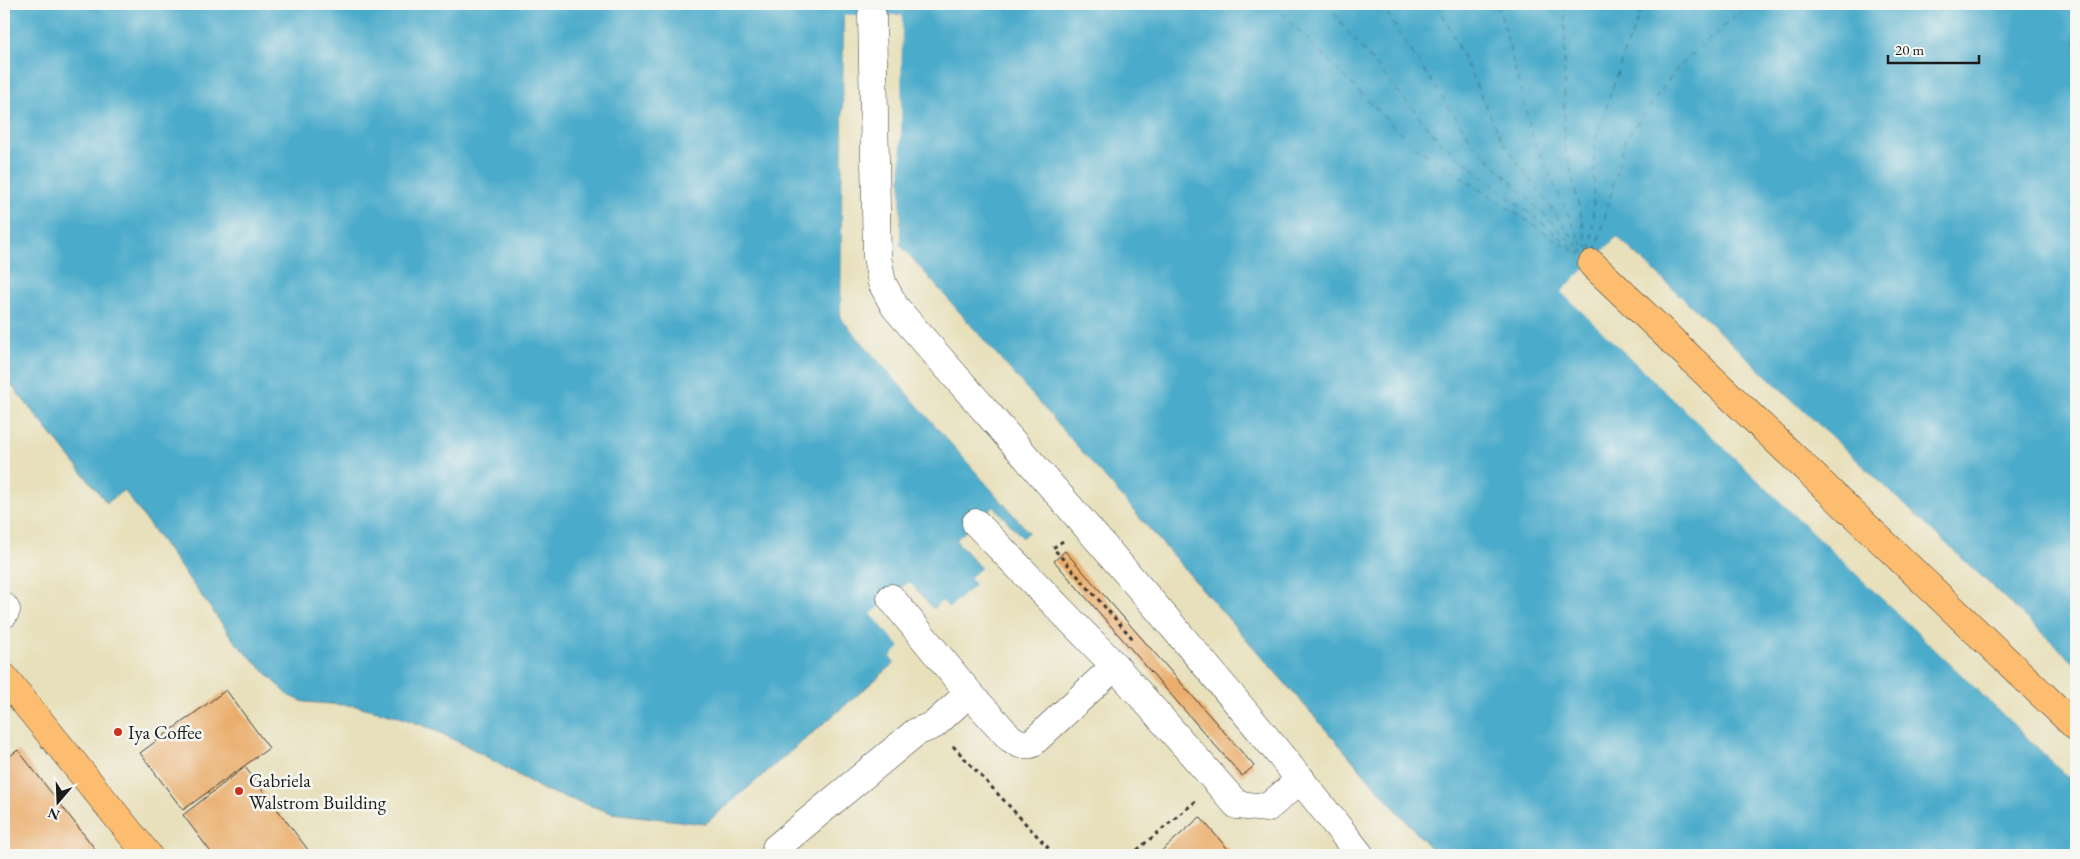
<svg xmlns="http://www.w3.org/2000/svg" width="2080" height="859" font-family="'EB Garamond',serif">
<rect width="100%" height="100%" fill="#f6f6f2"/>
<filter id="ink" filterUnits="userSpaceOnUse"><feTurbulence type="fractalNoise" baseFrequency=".02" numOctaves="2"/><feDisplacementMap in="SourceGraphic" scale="10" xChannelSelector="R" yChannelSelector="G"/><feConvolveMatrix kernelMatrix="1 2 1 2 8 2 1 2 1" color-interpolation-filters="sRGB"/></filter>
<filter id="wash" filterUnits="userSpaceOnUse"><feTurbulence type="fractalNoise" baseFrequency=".0096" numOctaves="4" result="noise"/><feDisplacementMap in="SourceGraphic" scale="20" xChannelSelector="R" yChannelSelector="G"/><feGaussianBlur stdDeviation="1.12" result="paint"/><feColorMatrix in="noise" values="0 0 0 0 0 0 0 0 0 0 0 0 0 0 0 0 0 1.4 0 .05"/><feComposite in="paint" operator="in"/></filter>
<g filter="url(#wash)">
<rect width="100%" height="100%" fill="#e8e0bb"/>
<polygon fill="#4cabca" stroke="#346473" points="4,4 2076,4 2076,665 1617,237 1562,292 2076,784 2076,855 1436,855 900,245 901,15 844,16 841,318 1029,532 1022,538 994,507 956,540 981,568 970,578 975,585 948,608 942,601 933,609 909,582 872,614 901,648 890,657 895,663 705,824 612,813 544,790 471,748 430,728 394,715 357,706 305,702 289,696 236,643 124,490 107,503 4,376"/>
<g fill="#e8e0bb">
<polygon points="844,15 902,15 900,245 1132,509 1130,510 898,246 899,17 846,18 843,317 1031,532 1023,540 1021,541 994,510 959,540 983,568 973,578 978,584 977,587 950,610 947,610 942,604 933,611 909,585 875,615 903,647 902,649 893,658 897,662 896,665 890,657 900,647 871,614 909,582 933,609 942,601 949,608 975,585 970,578 981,568 956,540 994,507 1022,538 1029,532 841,318"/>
<polygon points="1617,237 2076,665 2076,667 1617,241 1565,292 2076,781 2076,784 1561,292"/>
</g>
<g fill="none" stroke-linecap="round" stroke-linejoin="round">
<g stroke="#325c6a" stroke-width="1" stroke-dasharray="6 5" stroke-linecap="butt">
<polyline points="1276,4 1287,19 1412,145 1581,256"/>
<polyline points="1328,4 1343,26 1442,144 1582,255"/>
<polyline points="1382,4 1399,33 1473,143 1583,254"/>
<polyline points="1438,4 1503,142 1584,253"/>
<polyline points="1498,4 1534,142 1586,252"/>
<polyline points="1565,4 1564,141 1589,251"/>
<polyline points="1592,250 1595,141 1621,62 1644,4"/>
<polyline points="1596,251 1625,140 1677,69 1735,16 1755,4"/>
</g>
</g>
<g id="blocks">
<g fill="#eaad6c">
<polygon points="1065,551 1254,766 1242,776 1054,561"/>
<polygon points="226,690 269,748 183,810 140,753"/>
<polygon points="18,750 96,850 89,855 4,855 4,760"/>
<polygon points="245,767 312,855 213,855 183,815"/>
<polygon points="1200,817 1233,855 1157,855"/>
</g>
</g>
</g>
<g filter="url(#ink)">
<use href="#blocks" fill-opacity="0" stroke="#3b3934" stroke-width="1"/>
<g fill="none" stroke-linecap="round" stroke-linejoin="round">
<g stroke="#3b3934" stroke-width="29">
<g id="minor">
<path d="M872,15L877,257L882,283L895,307C1052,488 1213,666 1360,855"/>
<polyline points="976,523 1115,666 1237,805 1267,808 1301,779"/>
<polyline points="891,598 969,693 1010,738 1020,744 1031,744 1115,666"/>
<polyline points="4,607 6,610 4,614"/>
<polyline points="776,848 916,732 934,725 969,693"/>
</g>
</g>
<g stroke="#3b3934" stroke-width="29">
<g id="major">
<polyline points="1592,264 2076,727"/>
<polyline points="4,677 148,855"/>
</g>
</g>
<g stroke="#3b3934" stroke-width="3" stroke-dasharray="4 4" stroke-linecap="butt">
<polyline points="1063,541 1053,548 1134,640"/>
<polyline points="953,746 1055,855"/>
<polyline points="1131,855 1196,801"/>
</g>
<use href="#minor" stroke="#fff" stroke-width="28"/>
<use href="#major" stroke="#fcbd6f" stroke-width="28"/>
</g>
</g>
<g fill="#c8321e" stroke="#f6f6f2" stroke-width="2">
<circle cx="118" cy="732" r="5"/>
<circle cx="239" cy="791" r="5"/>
</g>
<g text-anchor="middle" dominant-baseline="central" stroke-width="5" stroke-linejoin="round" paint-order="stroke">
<g font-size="19" fill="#1c1c1c" stroke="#f6f6f2" text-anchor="start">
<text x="128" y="732">Iya Coffee</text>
<text x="249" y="780">Gabriela<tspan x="249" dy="22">Walstrom Building</tspan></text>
</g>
</g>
<rect width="2080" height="859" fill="none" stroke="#f6f6f2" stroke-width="20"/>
<g transform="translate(58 802) rotate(199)" stroke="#f6f6f2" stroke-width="4" paint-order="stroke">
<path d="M0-4L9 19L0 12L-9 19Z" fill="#1c1c1c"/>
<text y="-8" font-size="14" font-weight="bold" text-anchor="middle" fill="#1c1c1c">N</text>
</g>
<path d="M1888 55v8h91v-8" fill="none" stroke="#1c1c1c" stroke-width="2.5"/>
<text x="1895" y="55" font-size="15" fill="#1c1c1c" stroke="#f6f6f2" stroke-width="4" paint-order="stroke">20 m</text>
</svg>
